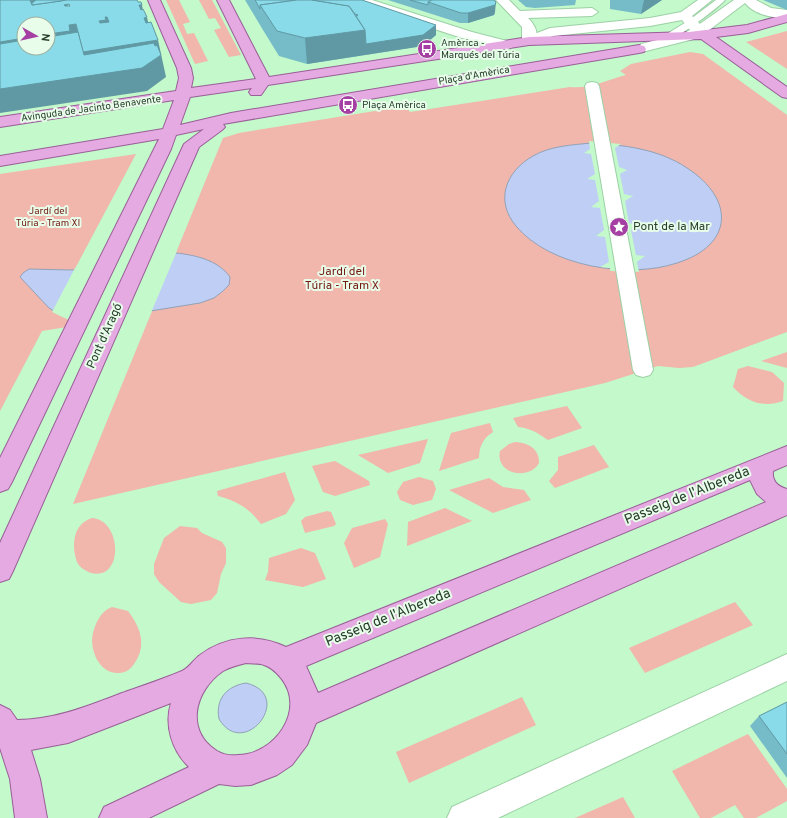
<svg xmlns="http://www.w3.org/2000/svg" width="787" height="818" font-family="Overpass,sans-serif">
<rect width="100%" height="100%" fill="#c3f9cb"/>
<g fill="#f1b6ac">
<polygon points="166,0 179,0 190,22 183,24 187,34 194,33 208,61 195,64"/>
<polygon points="199,0 212,0 241,55 229,57 214,30 221,28 215,18 209,19"/>
<polygon points="787,31 787,69 746,42"/>
<path d="M690,52L703,54L787,115V332L693,367L679,368L658,366L605,383L73,504L223,138L239,133L406,106L410,112L570,87C591,89 607,80 626,75L620,71L631,64Z"/>
<polygon points="136,154 53,310 92,323 42,331 0,411 0,174"/>
<polygon points="787,352 787,368 761,361"/>
<path d="M748,366L772,372L784,383L783,401C763,408 747,402 733,387L738,369Z"/>
<path d="M567,406L582,428L548,440C538,433 530,428 518,427L513,418Z"/>
<path d="M490,423L493,432C483,438 479,447 479,458L439,471L451,433Z"/>
<polygon points="428,439 420,463 388,473 358,455"/>
<path d="M515,442C528,443 539,448 539,463C529,481 495,474 500,451L509,444Z"/>
<polygon points="594,445 609,467 555,488 549,481 558,470 558,457"/>
<polygon points="335,461 369,481 370,485 335,496 323,492 312,466"/>
<path d="M285,472L295,500L286,514L261,524C249,508 237,501 218,496L217,491Z"/>
<polygon points="419,477 433,481 436,489 432,500 413,505 400,500 397,492 403,482"/>
<polygon points="489,478 503,487 524,490 531,500 493,513 449,490"/>
<polygon points="445,508 472,521 407,546 408,522"/>
<polygon points="327,511 331,512 336,524 334,526 305,533 301,521 305,517"/>
<path d="M92,518C122,520 124,581 91,573C86,571 79,567 77,562C71,545 73,524 92,518Z"/>
<polygon points="385,519 388,524 380,557 354,568 344,543 352,528"/>
<polygon points="180,526 197,528 202,533 222,542 226,548 226,563 221,574 217,593 211,600 191,604 181,602 159,582 154,574 154,564 164,538"/>
<polygon points="301,548 315,553 326,579 303,587 265,580 268,572 269,558"/>
<polygon points="735,602 753,625 645,673 629,648"/>
<path d="M112,607L128,611C141,628 147,646 134,664C131,669 125,673 119,673C99,674 89,649 93,633C96,622 101,611 112,607Z"/>
<polygon points="522,697 536,725 409,783 396,752"/>
<polygon points="748,734 787,789 787,801 756,818 744,818 735,805 711,818 700,818 672,771"/>
<polygon points="623,797 635,818 575,818"/>
</g>
<g fill="#bfcef5" stroke="#91a2b8">
<path d="M591,143C624,145 659,149 687,168C735,199 734,245 677,263C629,279 550,267 516,226C495,201 505,172 533,156C550,146 572,145 591,143Z"/>
<path d="M176,253C195,255 218,260 230,277L229,285L223,291L214,298L200,303L138,313H57L49,308L20,277L23,273L29,269L70,270L127,268Z"/>
<path d="M246,683C296,695 244,761 219,719C215,699 227,686 246,683Z"/>
</g>
<g fill="#c3f9cb">
<polygon points="589,141 621,144 615,148 619,167 627,170 620,174 624,194 633,196 625,201 629,223 638,225 631,230 636,255 645,256 637,262 639,272 610,271 610,268 600,267 609,262 605,237 596,236 604,230 600,208 591,207 599,201 595,180 587,179 595,174 591,154 584,153 590,149"/>
<polygon points="177,251 151,313 92,325 75,323 52,312 75,268 134,265 157,256"/>
</g>
<g fill="none" stroke-linecap="round" stroke-linejoin="round">
<g stroke="#9cd0a5" stroke-width="2">
<path id="service" d="M716,0H725C717,9 668,46 657,44V40L688,21Z"/>
</g>
<g stroke="#9cd0a5" stroke-width="2">
<polygon id="pedestrian" points="592,82 597,83 599,86 653,370 650,375 643,377 636,375 633,370 585,86 587,83"/>
</g>
<g stroke="#9cd0a5" stroke-width="2">
<g id="minor">
<polygon points="353,0 372,0 472,32 511,42 513,45 511,48 506,49 462,38 355,3"/>
<path d="M496,0H509L520,11L592,8L598,12L592,16L528,18C535,25 540,34 534,44H524L522,41V27Z"/>
<path d="M734,0H756L771,8L787,10V18C773,18 755,15 745,3L704,34L694,39L646,51L641,50L639,47L641,44L684,33L694,28Z"/>
<polygon points="787,654 787,681 498,818 447,818 452,807"/>
</g>
</g>
<g stroke="#9cd0a5" stroke-width="2">
<path id="tertiary" d="M698,0H712L692,16L710,34L708,37C697,40 688,28 682,20L650,26L553,36L534,44H524L522,41L524,38L550,28L650,18L681,12Z"/>
</g>
<g stroke="#995f97" stroke-width="2">
<g id="primary">
<polygon points="148,0 160,0 191,68 193,78 191,88 256,79 217,0 229,0 269,77 529,37 689,32 747,25 787,14 787,22 748,33 716,37 787,87 787,98 782,97 701,39 529,45 268,85 261,95 251,95 249,92 252,88 190,97 180,125 231,113 639,45 644,46 646,49 644,52 639,53 223,124 225,127 222,130 199,147 13,571 9,579 0,582 0,543 184,144 204,129 176,135 171,149 12,482 8,489 0,492 0,458 159,139 0,166 0,156 163,129 174,100 0,127 0,117 176,91 179,78 177,68"/>
<path d="M787,446V465L773,471C772,481 777,486 787,489V515L316,723L307,745L292,765L277,775L251,785L235,786L219,784L149,818H99L104,807L189,767C172,751 164,725 171,703L68,743L31,750L40,779L47,818H15L10,779L0,748V705L10,710L17,720C54,720 88,706 122,693C142,686 163,679 182,671C189,668 194,659 200,655C225,636 258,633 286,647ZM750,480L757,494L766,502L318,693L306,666ZM246,663C252,664 259,663 264,665C271,667 276,672 281,678C307,710 274,755 238,755C230,756 224,755 217,751C185,731 194,691 223,671C230,667 238,665 246,663Z"/>
</g>
</g>
<use href="#service" fill="#fff" fill-rule="evenodd"/>
<use href="#pedestrian" fill="#fff" fill-rule="evenodd"/>
<use href="#minor" fill="#fff" fill-rule="evenodd"/>
<use href="#tertiary" fill="#fff" fill-rule="evenodd"/>
<use href="#primary" fill="#e6aae3" fill-rule="evenodd"/>
</g>
<g fill="#76bcc8">
<polygon points="245,0 362,0 436,35 423,46 307,64 279,56 263,30"/>
<polygon points="388,0 494,0 495,12 494,15 468,23 460,23"/>
<polygon points="518,0 576,0 575,5 535,8 526,7"/>
<polygon points="610,0 662,0 641,14 610,9"/>
<polygon points="763,0 787,0 787,10"/>
<polygon points="787,702 787,778 750,726 759,716"/>
</g>
<g fill="#6099a3">
<polygon points="30,0 66,0 72,20 38,24"/>
<polygon points="644,0 662,0 641,14"/>
<polygon points="69,2 136,2 113,41 75,23"/>
<polygon points="496,2 495,12 494,15 468,23 468,13"/>
<polygon points="139,5 142,5 144,18 147,17 152,41 158,40 166,77 147,91 0,113 0,42 24,38 24,48 48,48 48,34 69,25 76,24 84,52"/>
<polygon points="436,25 436,35 423,46 307,64 305,38 365,30"/>
</g>
<g fill="#89dbe9" stroke="#6099a3" fill-rule="evenodd">
<path d="M0,0H30L32,5L67,0H137L138,2H141L142,5H139L141,10L143,9L147,17L144,18L146,23L151,22L158,40L83,52L76,24L69,25L70,31L48,34V24H24V38L0,42ZM69,4L70,6H65L64,5ZM105,17H107L109,22L100,23L99,21L106,20Z"/>
<polygon points="36,0 63,0 61,1 32,5 32,3"/>
<polygon points="255,0 297,0 260,5 260,9"/>
<polygon points="297,0 312,0 349,6 365,30 305,38 277,31 260,5"/>
<polygon points="312,0 362,0 436,25 423,35 366,44 365,30 356,16 358,15 355,14 349,6"/>
<polygon points="410,0 432,0 428,2 428,5"/>
<polygon points="432,0 494,0 496,2 495,5 468,13 461,13 428,2"/>
<polygon points="78,32 84,55 154,43 155,46 157,45 161,55 142,68 0,89 0,44 24,40 24,48 48,48 48,37"/>
<polygon points="787,702 787,754 759,716"/>
</g>
<defs>
<g id="bus-disc" transform="scale(1)"><circle r="9.5" fill="#a63fa3" stroke="#e8fdea"/><path d="M-5-6H5V4H4V6H2V4H-2V6H-4V4H-5ZM-3.5-4V0h7V-4ZM-3.5 1.2v1.5H-2V1.2ZM2 1.2v1.5H3.5V1.2Z" fill="#fff"/></g>
<g id="sight-disc" transform="scale(1)"><circle r="9.5" fill="#a63fa3" stroke="#e8fdea"/><path d="M0-6L1.8-2.2L6-1.7L2.9 1.2L3.7 5.4L0 3.3L-3.7 5.4L-2.9 1.2L-6-1.7L-1.8-2.2Z" fill="#fff"/></g>
</defs>
<g fill-rule="evenodd">
<use href="#bus-disc" x="427" y="49"/>
<use href="#bus-disc" x="348" y="105"/>
<use href="#sight-disc" x="619" y="227"/>
</g>
<g text-anchor="middle" dominant-baseline="central" stroke-width="4" stroke-linejoin="round" paint-order="stroke">
<g font-size="10" fill="#273d2b" stroke="#e8fdea" text-anchor="start">
<text x="441" y="43">Amèrica -<tspan x="441" dy="12">Marqués del Túria</tspan></text>
<text x="362" y="105">Plaça Amèrica</text>
</g>
<g font-size="10" fill="#273d2b" stroke="#e8fdea">
<text transform="translate(474 76) rotate(-10)">Plaça d'Amèrica</text>
<text transform="translate(91 109) rotate(-8)">Avinguda de Jacinto Benavente</text>
</g>
<g font-size="10" fill="#731a13" stroke="#e8fdea">
<text x="48" y="211">Jardí del<tspan x="48" dy="12">Túria - Tram XI</tspan></text>
</g>
<g font-size="12" fill="#273d2b" stroke="#e8fdea" text-anchor="start">
<text x="633" y="227">Pont de la Mar</text>
</g>
<g font-size="12" fill="#731a13" stroke="#e8fdea">
<text x="342" y="272">Jardí del<tspan x="342" dy="14">Túria - Tram X</tspan></text>
</g>
<g font-size="12" fill="#273d2b" stroke="#e8fdea">
<text transform="translate(105 336) rotate(-66)">Pont d'Aragó</text>
</g>
<g font-size="14" fill="#273d2b" stroke="#e8fdea">
<text transform="translate(687 496) rotate(-22)">Passeig de l'Albereda</text>
<text transform="translate(388 618) rotate(-22)">Passeig de l'Albereda</text>
</g>
</g>
<g transform="translate(36 36) rotate(98)"><circle r="19" fill="#e8fdea" stroke="#9bb09e"/>
<path d="M0-3L7 15L0 10L-7 15Z" fill="#a63fa3"/>
<text y="-6" font-size="11" font-weight="bold" text-anchor="middle" fill="#273d2b">N</text>
</g>
</svg>
